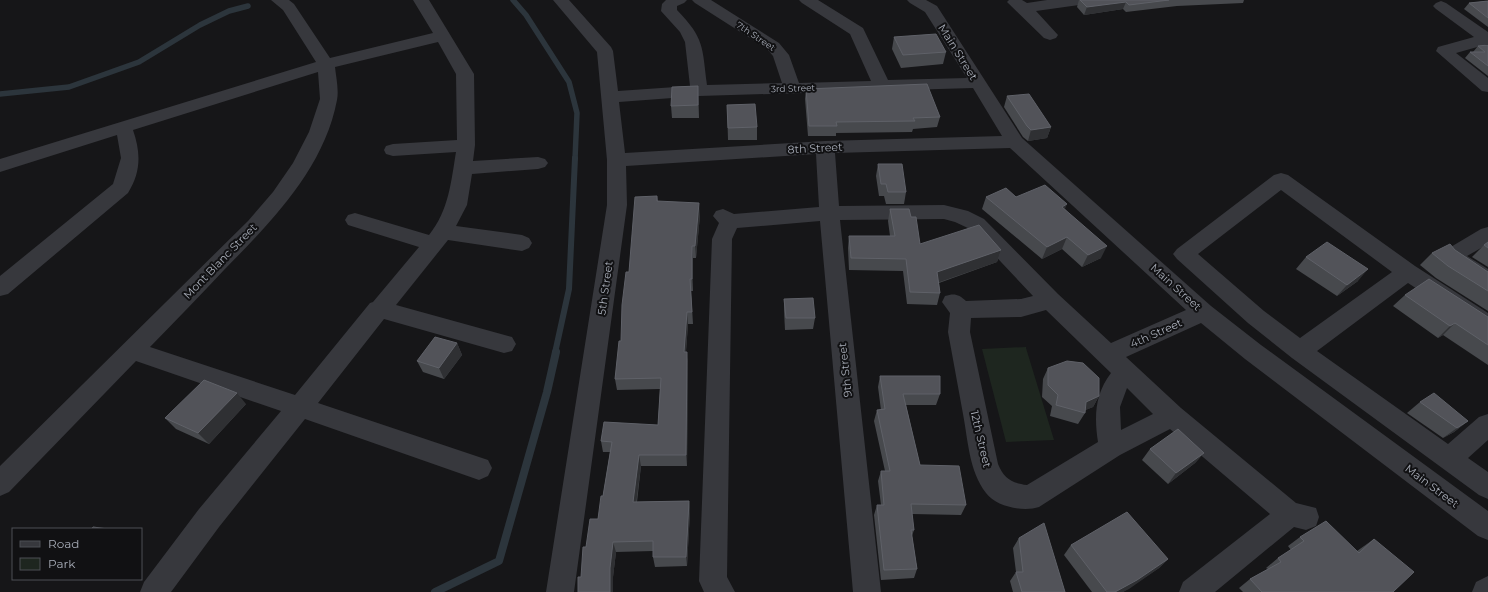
<svg xmlns="http://www.w3.org/2000/svg" width="1488" height="592" font-family="Montserrat,sans-serif">
<rect width="100%" height="100%" fill="#161618"/>
<polygon fill="#1e261f" points="1026,347 1026,348 1054,440 1006,442 982,349"/>
<g fill="none" stroke-linecap="round" stroke-linejoin="round">
<g stroke="#2c353c" stroke-width="5.5">
<polyline points="513,0 526,15 569,82 577,113 575,159"/>
<polyline points="0,94 69,87 139,62 200,25 229,11 248,6"/>
</g>
<polyline stroke="#2c353c" stroke-width="6" points="555,353 569,289 575,158"/>
<polyline stroke="#2c353c" stroke-width="8" points="435,592 499,561 547,392 556,352"/>
<g fill="#37383d" fill-rule="evenodd">
<path d="M271,0H289L294,4L330,58L433,33L413,0H429L474,74L475,145L473,161L538,157L545,159L548,163L545,167L538,169L472,174L467,205L456,226L522,235L529,238L532,243L529,248L522,251L448,240L396,305L512,337L516,344L512,351L504,353L384,319L318,403L488,460L492,468L488,476L479,480L305,419L219,527L171,592H140L144,582L199,509L281,411L136,361L9,492L0,496V466L248,221L273,192L293,163L309,132L320,99L318,72L133,130C141,153 141,172 128,193L8,294L0,296V276L113,184L121,158L117,135L0,172V159L316,62L283,10ZM438,42L456,74L457,140L393,144L386,146L384,150L386,154L393,156L456,152C451,182 449,210 429,235L355,213L348,215L345,220L348,225L419,247L373,302L370,303L295,395L150,347C175,321 200,296 224,270C271,222 324,169 337,100C339,90 336,77 335,67Z"/>
<path d="M553,0H569L611,47L613,51L618,91L690,86L685,42L680,32L661,11L662,4L666,0H687L684,3L677,6V10C705,39 702,47 707,85L782,83L773,56L767,49L695,3L692,0H711L779,43L789,55L799,83L871,81L850,34L802,3L799,0H818L863,28L888,80L967,78L925,12L910,3L907,0H926L937,6L1022,138L1211,306L1261,345L1488,511V540L1478,536L1245,359L1201,323L1126,357L1181,408L1296,503L1316,508L1319,517L1316,526L1306,530L1294,527L1215,592H1179L1183,582L1270,514L1170,429L1120,455L1039,507C1024,512 996,507 986,493C969,471 968,440 963,414C958,387 953,359 948,332L950,313L942,302L945,296C954,293 959,294 966,301L1021,299L1033,296L970,229L955,222L944,219L840,220L881,592H853L820,221L737,228L732,239L727,577L735,592H704L699,581L712,239L719,223L713,216L716,211L723,209L734,214L819,207L816,154L626,166L627,205L574,592H546L607,205V160L597,52ZM973,88L1002,136L825,141L625,153L619,102L699,96ZM1010,148L1186,310L1111,343L1058,294L984,219L968,211L944,205L839,206L835,153ZM1046,310L1111,373C1095,394 1094,416 1098,442L1027,485C1012,483 1004,479 998,464L970,332L971,318L1021,317ZM1127,388L1153,414L1121,430L1120,407Z"/>
<polygon points="1009,0 1022,0 1027,3 1047,0 1087,0 1084,3 1079,5 1036,11 1058,35 1056,38 1050,40 1044,38 1007,2"/>
<polygon points="1441,1 1446,3 1488,32 1488,44 1456,53 1488,78 1488,92 1482,91 1436,51 1438,47 1474,37 1436,9 1433,6 1436,3"/>
<path d="M1281,173L1288,175L1415,266L1488,313V333L1480,330L1408,283L1317,351L1448,444L1479,417L1488,414V440L1468,458L1488,472V499L1479,495L1292,358L1248,323L1177,259L1173,254L1177,249L1274,175ZM1281,190L1392,272L1300,338L1264,311L1198,254Z"/>
<polygon points="1488,227 1488,244 1467,256 1488,269 1488,287 1480,285 1444,261 1440,256 1444,251 1481,229"/>
<polygon points="1488,576 1488,592 1472,592 1476,582"/>
</g>
</g>
<g fill="#47494d">
<polygon points="1079,0 1244,0 1243,3 1177,6 1126,12 1123,9 1084,15 1077,7"/>
<polygon points="1488,1 1488,27 1464,9 1469,3"/>
<polygon points="894,37 946,52 943,64 901,68 892,49"/>
<polygon points="1488,45 1488,76 1465,58 1470,52 1473,52 1478,46"/>
<polygon points="698,86 699,118 672,118 671,106"/>
<polygon points="806,89 940,117 937,127 913,129 912,132 836,133 836,136 808,136 805,99"/>
<polygon points="1007,96 1051,127 1047,138 1028,141 1023,137 1004,107"/>
<polygon points="727,105 757,127 757,140 728,140"/>
<polygon points="878,164 906,192 904,204 886,204 884,196 879,196 876,176"/>
<polygon points="657,196 658,201 700,215 696,258 693,258 693,291 691,291 693,324 688,324 686,352 688,363 687,466 641,466 637,502 689,501 690,511 687,566 655,567 653,557 653,551 616,552 613,577 581,577 586,547 598,519 603,496 610,452 603,452 601,441 658,425 660,389 617,390 615,379 621,341 629,272"/>
<polygon points="986,197 1016,197 1065,209 1101,258 1082,267 1062,249 1042,259 982,209"/>
<polygon points="890,209 911,217 920,244 1001,250 997,262 939,283 940,293 937,305 907,304 903,271 849,270 848,248 849,236 890,236 888,221"/>
<polygon points="1488,242 1488,267 1472,257 1484,245"/>
<polygon points="1455,250 1488,272 1488,311 1436,278 1420,265 1432,253"/>
<polygon points="1306,257 1358,281 1337,296 1296,269"/>
<polygon points="1405,295 1488,317 1488,365 1443,335 1438,338 1393,306"/>
<polygon points="784,299 815,318 813,329 785,330 784,311"/>
<polygon points="457,343 462,355 444,379 423,372 417,361"/>
<polygon points="1048,368 1099,396 1093,407 1085,410 1085,413 1078,424 1050,416 1052,406 1042,397 1043,379"/>
<polygon points="880,376 940,394 936,405 906,405 920,465 966,505 961,515 912,514 914,530 912,536 917,569 914,578 881,580 874,515 877,505 881,505 878,481 881,471 885,471 874,421 877,410 881,410 878,387"/>
<polygon points="1420,402 1468,421 1454,432 1443,438 1407,413"/>
<polygon points="246,404 209,444 176,429 165,418"/>
<polygon points="1150,449 1204,453 1195,463 1168,484 1142,460"/>
<polygon points="1300,537 1357,551 1374,539 1393,592 1243,592 1239,588 1250,579 1268,569 1266,568 1278,558 1291,550 1288,546"/>
<polygon points="1019,538 1065,592 1013,592 1010,581 1016,572 1013,548"/>
<polygon points="1071,545 1168,559 1159,568 1123,592 1092,592 1064,555"/>
</g>
<g fill="#2f3033">
<polygon points="1126,2 1123,9 1084,15 1087,7"/>
<polygon points="1051,127 1047,138 1028,141 1031,130"/>
<polygon points="699,203 700,215 696,258 695,246"/>
<polygon points="1067,204 1062,216 1062,207"/>
<polygon points="1067,237 1062,249 1042,259 1047,247"/>
<polygon points="692,246 693,258 693,291 692,279"/>
<polygon points="1107,246 1101,258 1082,267 1088,255"/>
<polygon points="1001,250 997,262 934,284 937,272"/>
<polygon points="1368,269 1358,281 1337,296 1347,285"/>
<polygon points="687,312 688,324 685,363 684,352"/>
<polygon points="1455,323 1443,335 1438,338 1450,326"/>
<polygon points="457,343 462,355 444,379 439,368"/>
<polygon points="687,352 688,363 687,466 686,455"/>
<polygon points="237,393 246,404 209,444 198,433"/>
<polygon points="1099,396 1093,407 1081,412 1086,402"/>
<polygon points="1468,421 1454,432 1443,438 1457,428"/>
<polygon points="1204,453 1195,463 1168,484 1176,473"/>
<polygon points="639,455 641,466 635,512 633,502"/>
<polygon points="689,501 690,511 687,566 686,557"/>
<polygon points="613,542 616,552 613,577 613,592 610,592 610,568"/>
<polygon points="1168,559 1159,568 1129,589 1123,592 1115,592"/>
</g>
<g fill="#525359" stroke="#5f6168">
<polygon points="1080,0 1169,0 1129,5 1126,2 1087,7"/>
<polygon points="1488,1 1488,18 1469,3"/>
<polygon points="936,34 946,52 903,55 894,37"/>
<polygon points="1488,45 1488,66 1470,52 1485,52 1478,46"/>
<polygon points="927,84 940,117 913,118 915,121 836,122 837,126 809,126 806,89"/>
<polygon points="698,86 698,105 671,106 672,87"/>
<polygon points="1029,94 1051,127 1031,130 1027,126 1007,96"/>
<polygon points="755,104 757,127 728,128 727,105"/>
<polygon points="878,164 902,164 906,192 888,192 886,184 881,184"/>
<polygon points="1045,185 1067,204 1062,207 1107,246 1088,255 1067,237 1047,247 986,197 1006,188 1016,197"/>
<polygon points="657,196 657,201 699,203 695,246 692,246 692,279 690,279 692,312 687,312 684,352 687,352 686,455 639,455 633,502 689,501 686,557 653,557 653,541 613,542 610,568 610,592 578,592 578,577 581,577 583,547 586,547 590,519 598,519 601,496 603,496 612,442 601,441 604,422 658,425 661,378 615,379 619,341 621,341 622,305 626,272 629,272 635,197"/>
<polygon points="890,209 909,209 911,217 916,217 920,244 979,225 1001,250 937,272 940,293 910,292 906,259 851,258 849,236 895,236"/>
<polygon points="1327,242 1368,269 1347,285 1306,257"/>
<polygon points="1488,242 1488,248 1484,245"/>
<polygon points="1450,244 1455,250 1488,272 1488,291 1448,266 1432,253"/>
<polygon points="1429,279 1488,317 1488,345 1455,323 1450,326 1405,295"/>
<polygon points="813,298 815,318 786,318 784,299"/>
<polygon points="435,337 457,343 439,368 417,361"/>
<polygon points="1067,361 1083,363 1099,378 1099,396 1086,402 1085,413 1056,405 1058,395 1048,385 1048,368"/>
<polygon points="880,376 940,376 940,394 903,394 920,465 959,466 966,505 911,504 914,530 911,530 917,569 884,570 877,505 884,505 881,471 890,471 877,410 885,409"/>
<polygon points="204,380 237,393 198,433 165,418"/>
<polygon points="1434,393 1468,421 1457,428 1420,402"/>
<polygon points="1178,429 1204,453 1176,473 1150,449"/>
<polygon points="1127,512 1168,559 1137,580 1115,592 1107,592 1071,545"/>
<polygon points="1326,521 1359,553 1374,539 1414,572 1393,592 1262,592 1250,579 1281,562 1278,558 1304,541 1300,537"/>
<polygon points="1044,523 1065,592 1022,592 1016,572 1023,572 1019,538"/>
<polygon points="93,527 108,529 91,529"/>
</g>
<g text-anchor="middle" dominant-baseline="central" stroke-width="4" stroke-linejoin="round" paint-order="stroke">
<g font-size="9" fill="#a8adb8" stroke="#111113">
<text transform="translate(756 36) rotate(34)">7th Street</text>
<text transform="translate(793 88) rotate(-2)">3rd Street</text>
</g>
<g font-size="11" fill="#a8adb8" stroke="#111113">
<text transform="translate(958 52) rotate(58)">Main Street</text>
<text transform="translate(815 148) rotate(-3)">8th Street</text>
<text transform="translate(220 261) rotate(-46)">Mont Blanc Street</text>
<text transform="translate(1176 287) rotate(42)">Main Street</text>
<text transform="translate(605 288) rotate(-82)">5th Street</text>
<text transform="translate(1156 333) rotate(-24)">4th Street</text>
<text transform="translate(845 370) rotate(-96)">9th Street</text>
<text transform="translate(981 439) rotate(77)">12th Street</text>
<text transform="translate(1432 486) rotate(37)">Main Street</text>
</g>
</g>
<rect x="12" y="528" width="130" height="52" fill="#111113" stroke="#4d4f55"/>
<rect x="20" y="541" width="20" height="6" fill="#37383d" stroke="#4d4f55"/>
<text x="48" y="548" font-size="12" fill="#a8adb8">Road</text>
<rect x="20" y="558" width="20" height="12" fill="#1e261f" stroke="#4d4f55"/>
<text x="48" y="568" font-size="12" fill="#a8adb8">Park</text>
</svg>
